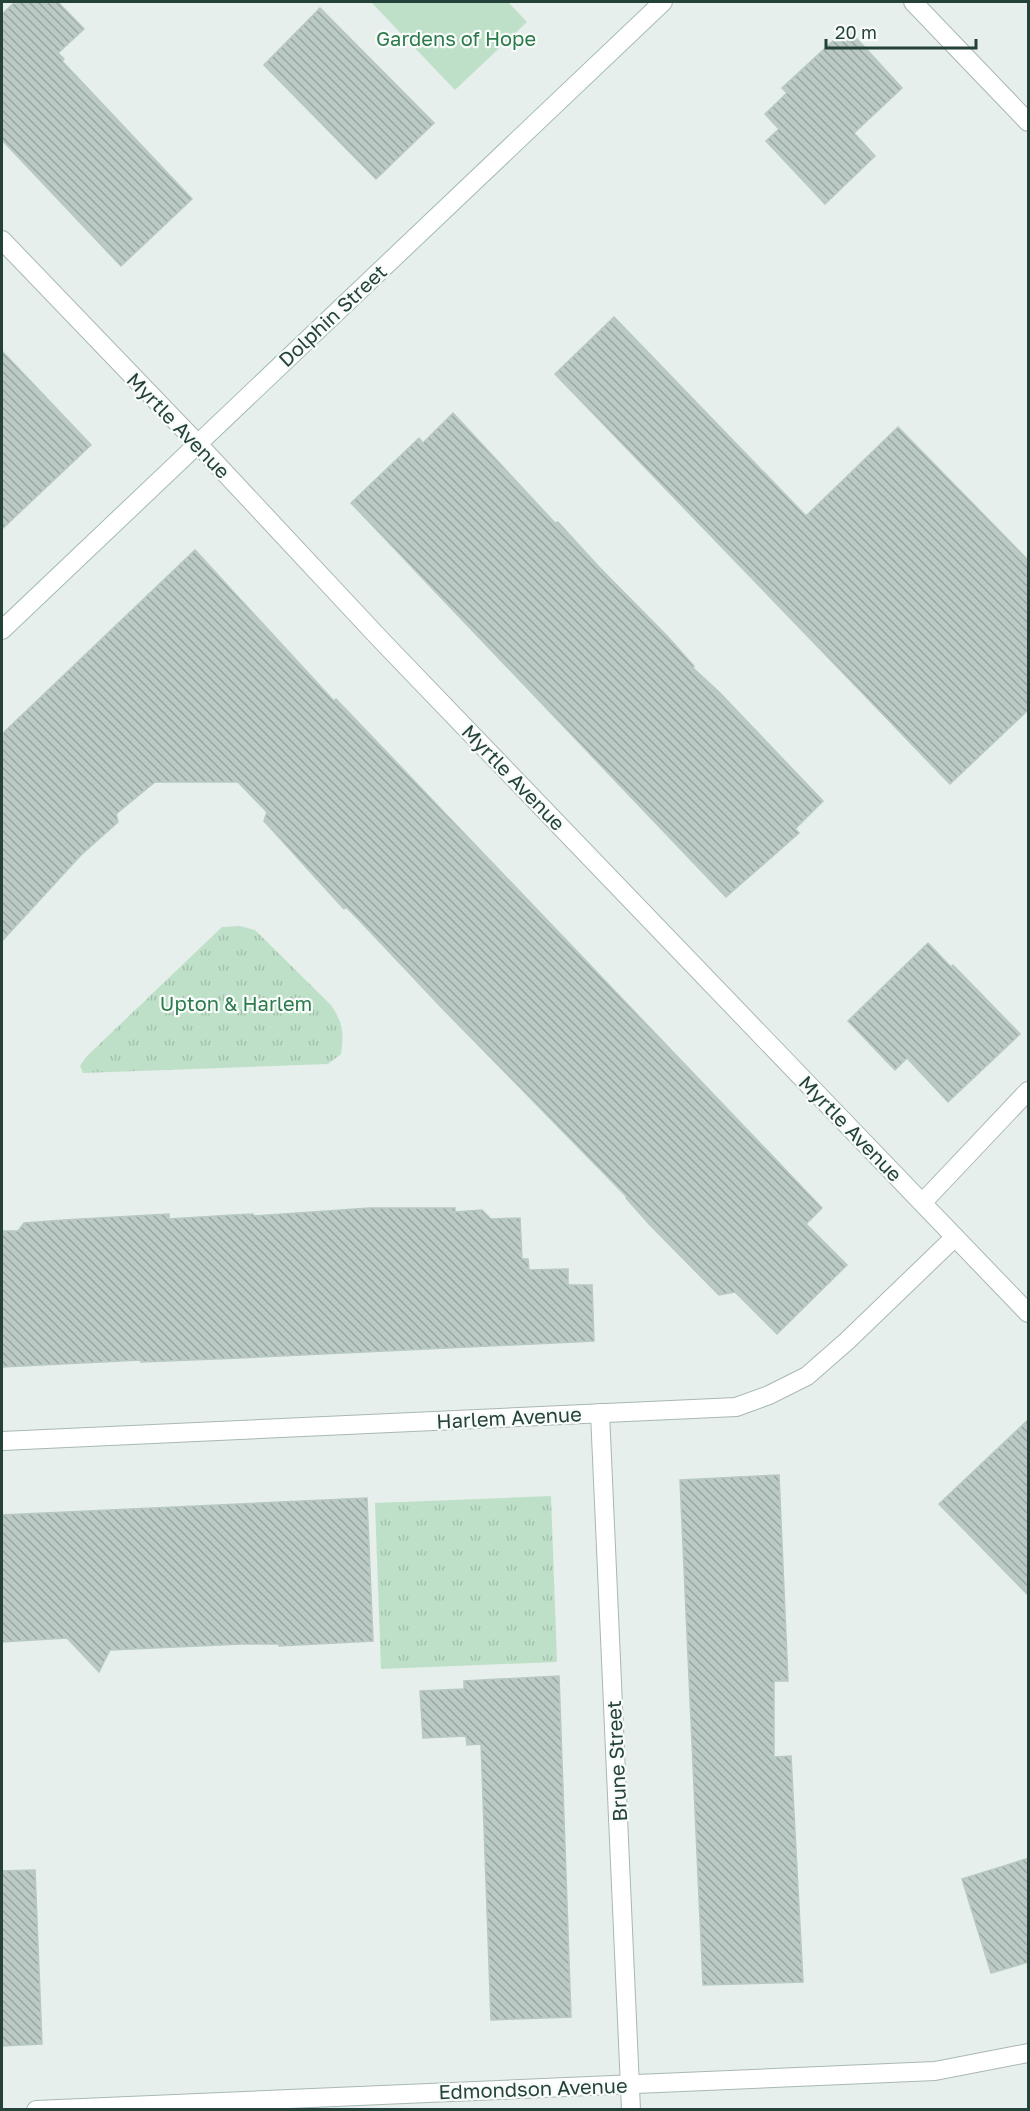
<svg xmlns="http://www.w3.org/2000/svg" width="1030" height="2111" font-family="'Golos Text',sans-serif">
<defs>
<pattern id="park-tufts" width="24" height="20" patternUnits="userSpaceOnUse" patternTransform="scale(1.5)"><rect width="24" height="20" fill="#bfe0c8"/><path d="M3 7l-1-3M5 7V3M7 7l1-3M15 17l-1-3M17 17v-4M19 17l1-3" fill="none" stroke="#a4c1ad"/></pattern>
<pattern id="building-back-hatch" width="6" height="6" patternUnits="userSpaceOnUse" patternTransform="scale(1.5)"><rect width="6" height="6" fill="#bbcac4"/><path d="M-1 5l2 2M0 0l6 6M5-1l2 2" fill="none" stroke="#98a6a0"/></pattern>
</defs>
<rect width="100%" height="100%" fill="#e6efeb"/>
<g fill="url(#park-tufts)">
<path d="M240,926L255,930L331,1005C343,1023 344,1032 341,1054L328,1064L83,1073L80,1066L86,1057L222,927Z"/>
<polygon points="551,1496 557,1662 381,1669 375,1503"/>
</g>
<polygon fill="#bfe0c8" points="371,2 508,2 527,22 455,90"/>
<g fill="url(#building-back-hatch)" stroke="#b8c9c2" stroke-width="1.5">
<polygon points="15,2 58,2 84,29 58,53 64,59 62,61 192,199 121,266 2,140 2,14"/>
<polygon points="320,8 434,123 376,179 264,65"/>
<polygon points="847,28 902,88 854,133 875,156 825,204 766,141 779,129 765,114 787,93 782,88"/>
<polygon points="614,317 806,516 898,427 1029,561 1029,709 950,784 555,374"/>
<polygon points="2,351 91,445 2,529"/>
<polygon points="453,413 555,523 558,522 599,567 668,637 694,666 693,668 719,692 823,801 795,829 799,833 726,897 351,503 419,438 423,443"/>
<polygon points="195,550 334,701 336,699 822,1208 806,1224 847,1265 777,1334 735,1292 719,1295 650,1225 626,1198 626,1196 442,1008 359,920 346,907 344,909 264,821 267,812 238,782 155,782 116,814 118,822 81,855 2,941 2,734"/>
<polygon points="928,943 951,967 953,965 1020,1034 948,1102 907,1058 895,1070 848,1021"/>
<polygon points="370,1208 455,1208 455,1212 482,1210 491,1219 520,1218 522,1259 528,1259 529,1270 568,1269 568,1285 592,1285 594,1341 240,1358 141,1362 141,1360 2,1367 2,1231 18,1231 24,1223 64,1220 169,1214 169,1219 233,1215 253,1214 254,1216"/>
<polygon points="1029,1419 1029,1596 939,1504"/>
<polygon points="779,1475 788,1681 774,1681 774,1757 791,1756 803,1982 703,1985 680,1480"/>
<polygon points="367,1498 373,1641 279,1646 279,1644 241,1644 110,1650 99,1672 67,1638 2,1642 2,1515"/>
<polygon points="559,1676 571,2017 491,2020 481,1744 467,1745 466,1736 423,1738 420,1691 464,1689 464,1681"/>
<polygon points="1029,1858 1029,1962 991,1973 962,1879"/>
<polygon points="35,1870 42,2044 2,2046 2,1871"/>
</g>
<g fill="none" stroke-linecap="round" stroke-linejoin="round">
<g stroke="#a8b8b2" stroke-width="20">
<g id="street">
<polyline points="913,2 1028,122"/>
<polyline points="2,240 197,443 381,640 1028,1313"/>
<polyline points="923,1202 1028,1091"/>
<polyline points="600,1413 631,2110"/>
<polyline points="2,1441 736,1407 769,1395 807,1376 847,1341 955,1237"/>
<polyline points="36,2110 935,2071 1028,2053"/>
</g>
</g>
<g stroke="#a4bbb3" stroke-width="20">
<polyline id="secondary" points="2,630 663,2"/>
</g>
<use href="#street" stroke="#fff" stroke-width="18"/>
<use href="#secondary" stroke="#fff" stroke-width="18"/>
</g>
<g text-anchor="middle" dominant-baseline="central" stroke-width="4.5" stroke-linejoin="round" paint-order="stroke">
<g font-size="20" fill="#2d7a4b" stroke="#f7fbf9">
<text x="456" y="38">Gardens of Hope</text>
<text x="236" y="1003">Upton &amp; Harlem</text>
</g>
<g font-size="20" fill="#24423a" stroke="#f7fbf9">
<text transform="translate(332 315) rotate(-43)">Dolphin Street</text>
<text transform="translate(179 425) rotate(46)">Myrtle Avenue</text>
<text transform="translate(514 777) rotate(46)">Myrtle Avenue</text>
<text transform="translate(851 1128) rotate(46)">Myrtle Avenue</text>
<text transform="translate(509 1417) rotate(-3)">Harlem Avenue</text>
<text transform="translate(616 1761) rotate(-93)">Brune Street</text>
<text transform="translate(533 2088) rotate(-2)">Edmondson Avenue</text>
</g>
</g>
<rect width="1030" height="2111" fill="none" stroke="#24423a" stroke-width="6"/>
<path d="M826 39v9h150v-9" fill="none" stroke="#24423a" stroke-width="3"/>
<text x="835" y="39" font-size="18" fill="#24423a" stroke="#f7fbf9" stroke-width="4.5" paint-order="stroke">20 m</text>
</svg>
